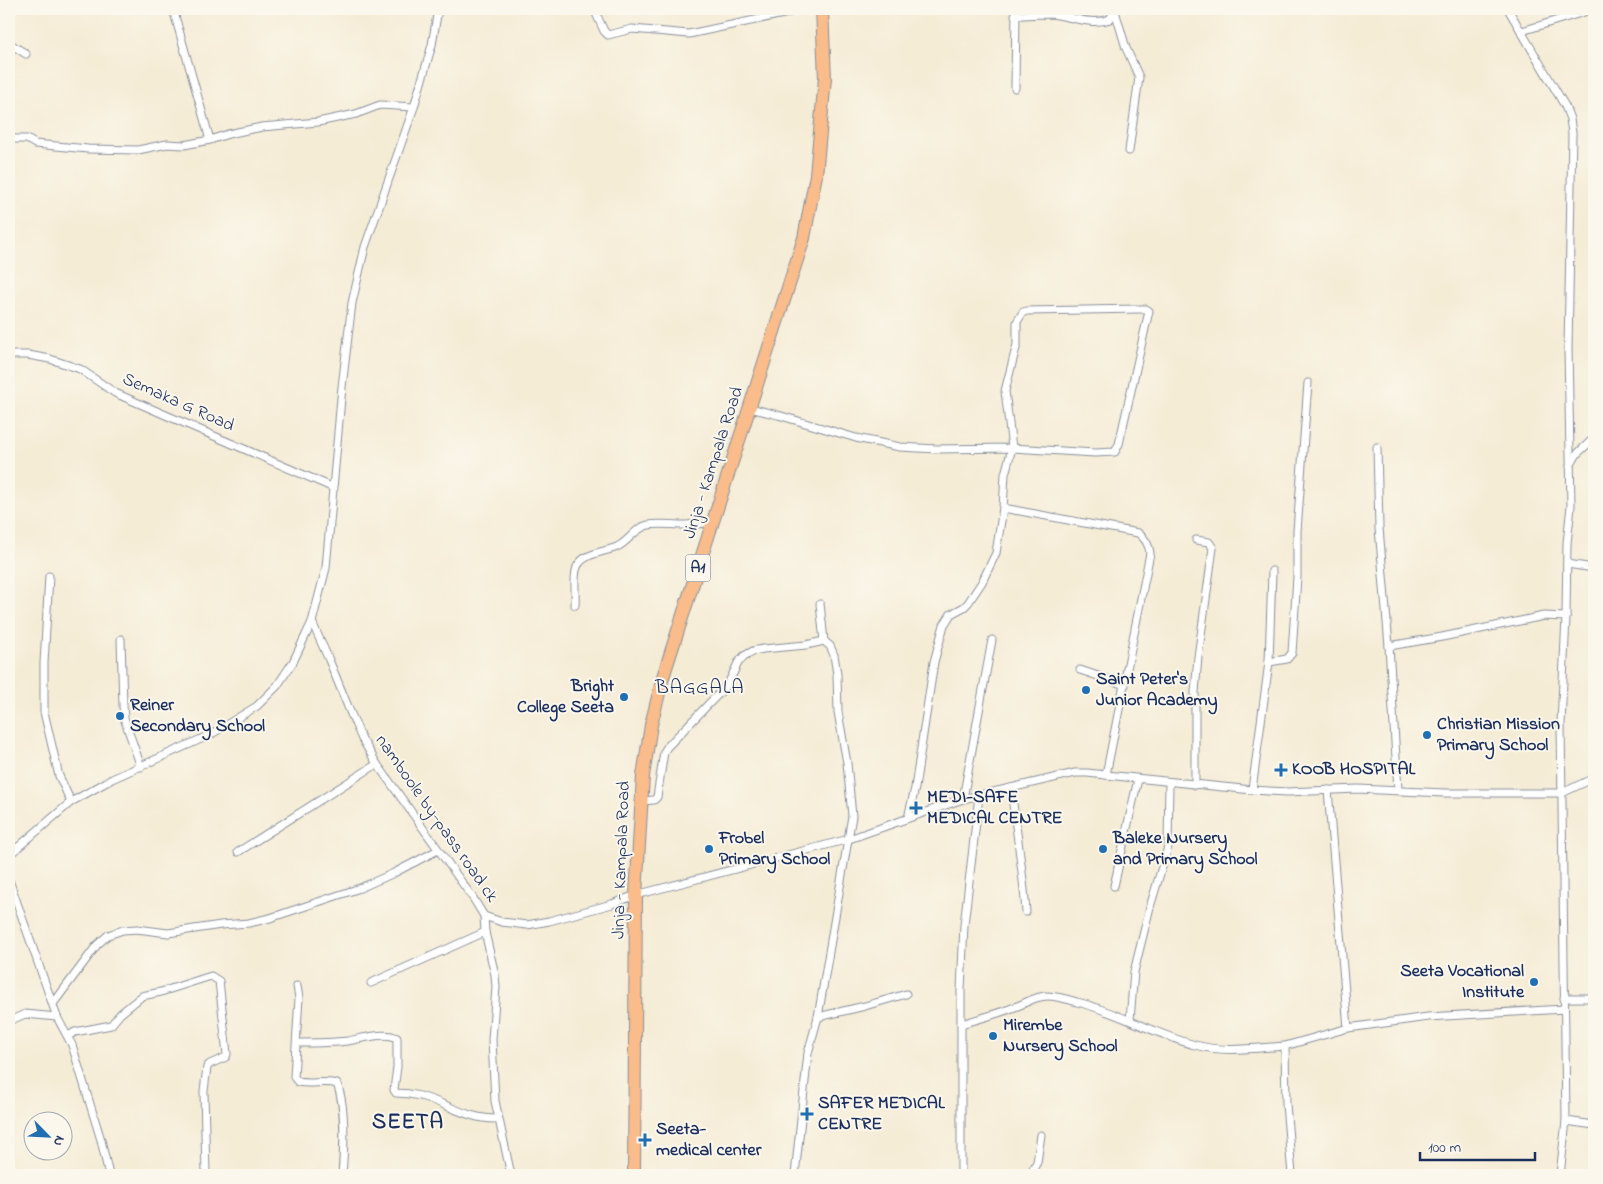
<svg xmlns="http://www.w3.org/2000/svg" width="1603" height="1184" font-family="'Indie Flower',sans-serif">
<rect width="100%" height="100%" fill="#fbf7ec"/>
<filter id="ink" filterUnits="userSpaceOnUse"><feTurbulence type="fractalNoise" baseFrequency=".02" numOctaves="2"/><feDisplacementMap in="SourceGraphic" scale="10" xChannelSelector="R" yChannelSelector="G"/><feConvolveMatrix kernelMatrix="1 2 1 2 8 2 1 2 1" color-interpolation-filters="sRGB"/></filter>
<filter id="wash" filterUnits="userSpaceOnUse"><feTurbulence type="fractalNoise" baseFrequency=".0096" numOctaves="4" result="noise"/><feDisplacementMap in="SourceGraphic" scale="20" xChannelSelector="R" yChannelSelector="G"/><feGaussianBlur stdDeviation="1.12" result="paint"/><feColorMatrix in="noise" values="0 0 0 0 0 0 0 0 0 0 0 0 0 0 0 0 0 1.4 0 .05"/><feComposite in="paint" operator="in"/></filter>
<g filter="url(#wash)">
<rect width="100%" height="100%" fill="#f5ecd6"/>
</g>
<g filter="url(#ink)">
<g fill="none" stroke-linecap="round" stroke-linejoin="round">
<g stroke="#888e9a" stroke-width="9">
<g id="street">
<polyline points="173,9 210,140"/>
<polyline points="594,9 604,31 608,35 632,29 689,34 788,13 795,9"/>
<polyline points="1508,9 1565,106 1570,119 1572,133 1568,349 1571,506 1567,543 1566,617 1561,724 1566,1121 1560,1175"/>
<polyline points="1115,11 1126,48 1139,77 1129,151"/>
<path d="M1015,15C1027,15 1039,14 1051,14C1071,16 1091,26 1110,19L1115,9"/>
<polyline points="1522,31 1594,9"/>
<polyline points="9,43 26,54"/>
<polyline points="1015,88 1016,9"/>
<polyline points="9,139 27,139 35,144 88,149 138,150 167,144 184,145 210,140 228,134 262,127 318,122 356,114 380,105 414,107"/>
<polyline points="9,355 28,355 50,359 80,369 115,393 334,488"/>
<polyline points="750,408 778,415 856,438 900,447 937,449 1012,448 1095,453 1115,452 1119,444 1149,311 1146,309 1140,309 1027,311 1023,312 1017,322 1017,344 1005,391 1012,448 1005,474 1003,508 996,553 982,582 968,603 964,607 951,614 944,625 934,662 915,788 908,818"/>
<polyline points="1377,447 1379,528 1389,646 1398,790"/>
<polyline points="1570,466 1577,454 1594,438"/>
<path d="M1003,508L1138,533C1145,538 1149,544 1150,553L1106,775"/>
<polyline points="1567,564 1594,568"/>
<polyline points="49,576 44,663 44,712 59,776 71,802"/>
<path d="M575,605C576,593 573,577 577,567C583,553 605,552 617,547C629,541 635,528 648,525C659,523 672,525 683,525C693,525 703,523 713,522"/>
<polyline points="312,622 329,660 351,714 362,739 377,764 473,898 484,916 502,922 527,925 549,921 612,904 636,895 849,839 963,799 1075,773 1087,773 1252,790 1287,792 1358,789 1445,793 1562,793 1594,778"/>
<polyline points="121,639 123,705 124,718 141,767"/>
<polyline points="1389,646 1442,637 1544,616 1566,617"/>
<polyline points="1269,662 1287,659 1292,653 1297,577 1297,531 1308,383"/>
<polyline points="1080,670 1125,685"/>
<polyline points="1195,785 1195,692 1198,657 1213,548 1209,542 1196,540"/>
<path d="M1011,788C1016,830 1023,870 1026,912"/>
<polyline points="1252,790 1269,662 1272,571"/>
<polyline points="1328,790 1348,1028"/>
<polyline points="963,799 992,640"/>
<polyline points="642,801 654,800 657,797 664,752 667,747 728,684 738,663 744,656 753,651 763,649 806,645 824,641"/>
<polyline points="238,852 377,764"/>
<polyline points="9,855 71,802 112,779 210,735 257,706 277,686 293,662 312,622 326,568 342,387 352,303 365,247 414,107 432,45 438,9"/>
<polyline points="9,880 57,1017 72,1045 101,1140 109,1175"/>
<polyline points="1114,886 1138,779"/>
<polyline points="484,916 485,932 495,975 496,987 492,1040 495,1101 511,1175"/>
<polyline points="371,983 485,932"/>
<path d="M297,986L299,998L294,1077L298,1082C311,1085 325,1080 337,1084C346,1106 344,1151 342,1175"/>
<polyline points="1564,998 1594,998"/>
<polyline points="53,1004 97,945 108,935 123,930 137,929 168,933 221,925 249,923 270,918 360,888 394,873 438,850"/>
<polyline points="818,1017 865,1006 906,994"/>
<polyline points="1130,1020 1134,972 1150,907 1168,847 1169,782"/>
<polyline points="9,1021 25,1014 57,1017"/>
<path d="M961,1024C979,1019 997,1014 1015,1007C1026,1003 1035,996 1047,996C1057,996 1067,999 1077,1002C1118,1012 1154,1034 1195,1045C1224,1053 1255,1048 1285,1046"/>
<polyline points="68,1036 75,1032 111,1025 120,1014 142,996 161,992 211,976 219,981 227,1054 226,1057 210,1064 207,1067 204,1091 206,1175"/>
<path d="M297,1043C313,1043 331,1043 347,1041C360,1039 385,1031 397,1038V1067L394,1090L396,1093C404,1093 412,1094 420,1096C447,1103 468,1120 498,1119"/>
<polyline points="1566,1121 1594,1125"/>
<polyline points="795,1175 808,1053 818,1017 852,816 847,763 838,712 837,674 834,655 830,646 824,641 820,604"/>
<polyline points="961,1175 961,990 964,925 979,796"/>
<polyline points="1030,1175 1037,1162 1041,1135"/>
<polyline points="1292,1175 1286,1104 1285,1046 1348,1028 1428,1017 1564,1009"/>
</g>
</g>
<g stroke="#888e9a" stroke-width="14">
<polyline id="highway" points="634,1175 636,895 643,776 651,725 663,677 804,238 816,175 825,78 822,9"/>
</g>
<use href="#street" stroke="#fff" stroke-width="7"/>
<use href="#highway" stroke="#f9bc8a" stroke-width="12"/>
</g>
</g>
<g fill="#1f6fb2" stroke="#fbf7ec" stroke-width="2">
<circle cx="1086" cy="690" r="5"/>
<circle cx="624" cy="697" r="5"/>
<circle cx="120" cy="716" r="5"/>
<circle cx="1427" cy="735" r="5"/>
<path d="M1278.5 762.5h5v5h5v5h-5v5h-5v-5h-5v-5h5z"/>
<path d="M913.5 800.5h5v5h5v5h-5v5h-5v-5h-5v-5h5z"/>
<circle cx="709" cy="849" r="5"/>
<circle cx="1103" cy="849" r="5"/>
<circle cx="1534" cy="982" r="5"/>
<circle cx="993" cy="1036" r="5"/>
<path d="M804.5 1106.5h5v5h5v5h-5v5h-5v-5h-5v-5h5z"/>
<path d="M642.5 1132.5h5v5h5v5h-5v5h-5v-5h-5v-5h5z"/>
</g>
<g text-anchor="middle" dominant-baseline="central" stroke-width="4" stroke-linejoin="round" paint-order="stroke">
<rect fill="#fbf7ec" stroke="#5e6b89" stroke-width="1" x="685.5" y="554.5" width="25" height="27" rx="4"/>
<g font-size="16" font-weight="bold" fill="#1b2f5e">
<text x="698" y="568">A1</text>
</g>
<g font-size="18" fill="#1b2f5e" stroke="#fbf7ec">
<text transform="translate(178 403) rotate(24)">Semaka G Road</text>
<text transform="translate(714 463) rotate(-72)">Jinja - Kampala Road</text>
<text transform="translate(436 819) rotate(55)">namboole by-pass road ck</text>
<text transform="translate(622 860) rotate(-88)">Jinja - Kampala Road</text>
</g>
<g font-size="18" font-weight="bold" fill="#1b2f5e" stroke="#fbf7ec" text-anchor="start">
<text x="1096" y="680">Saint Peter's<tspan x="1096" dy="21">Junior Academy</tspan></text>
<text x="614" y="687" text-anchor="end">Bright<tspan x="614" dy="21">College Seeta</tspan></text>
<text x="130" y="706">Reiner<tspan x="130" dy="21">Secondary School</tspan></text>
<text x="1437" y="725">Christian Mission<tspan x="1437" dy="21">Primary School</tspan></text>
<text x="1292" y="770">KOOB HOSPITAL</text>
<text x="927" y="798">MEDI-SAFE<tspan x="927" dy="21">MEDICAL CENTRE</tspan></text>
<text x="719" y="839">Frobel<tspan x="719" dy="21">Primary School</tspan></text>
<text x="1113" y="839">Baleke Nursery<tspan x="1113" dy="21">and Primary School</tspan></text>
<text x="1524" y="972" text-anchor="end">Seeta Vocational<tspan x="1524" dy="21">Institute</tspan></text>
<text x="1003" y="1026">Mirembe<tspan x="1003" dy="21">Nursery School</tspan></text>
<text x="818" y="1104">SAFER MEDICAL<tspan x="818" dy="21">CENTRE</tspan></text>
<text x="656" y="1130">Seeta-<tspan x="656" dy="21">medical center</tspan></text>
</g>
<g font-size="20" letter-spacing="1" fill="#1b2f5e" stroke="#fbf7ec">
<text x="700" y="688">BAGGALA</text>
</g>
<g font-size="22" font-weight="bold" letter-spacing="1" fill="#1b2f5e" stroke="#fbf7ec">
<text x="408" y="1123">SEETA</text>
</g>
</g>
<rect width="1603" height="1184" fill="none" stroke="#fbf7ec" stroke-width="30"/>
<g transform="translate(48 1136) rotate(114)"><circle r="24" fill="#fbf7ec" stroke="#a1a7b3"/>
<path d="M0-4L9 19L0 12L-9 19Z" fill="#1f6fb2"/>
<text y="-8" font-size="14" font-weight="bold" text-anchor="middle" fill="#1b2f5e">N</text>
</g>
<path d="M1420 1152v8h115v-8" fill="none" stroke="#1b2f5e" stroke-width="2.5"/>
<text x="1428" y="1152" font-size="15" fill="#1b2f5e" stroke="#fbf7ec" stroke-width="4" paint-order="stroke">100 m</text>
</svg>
